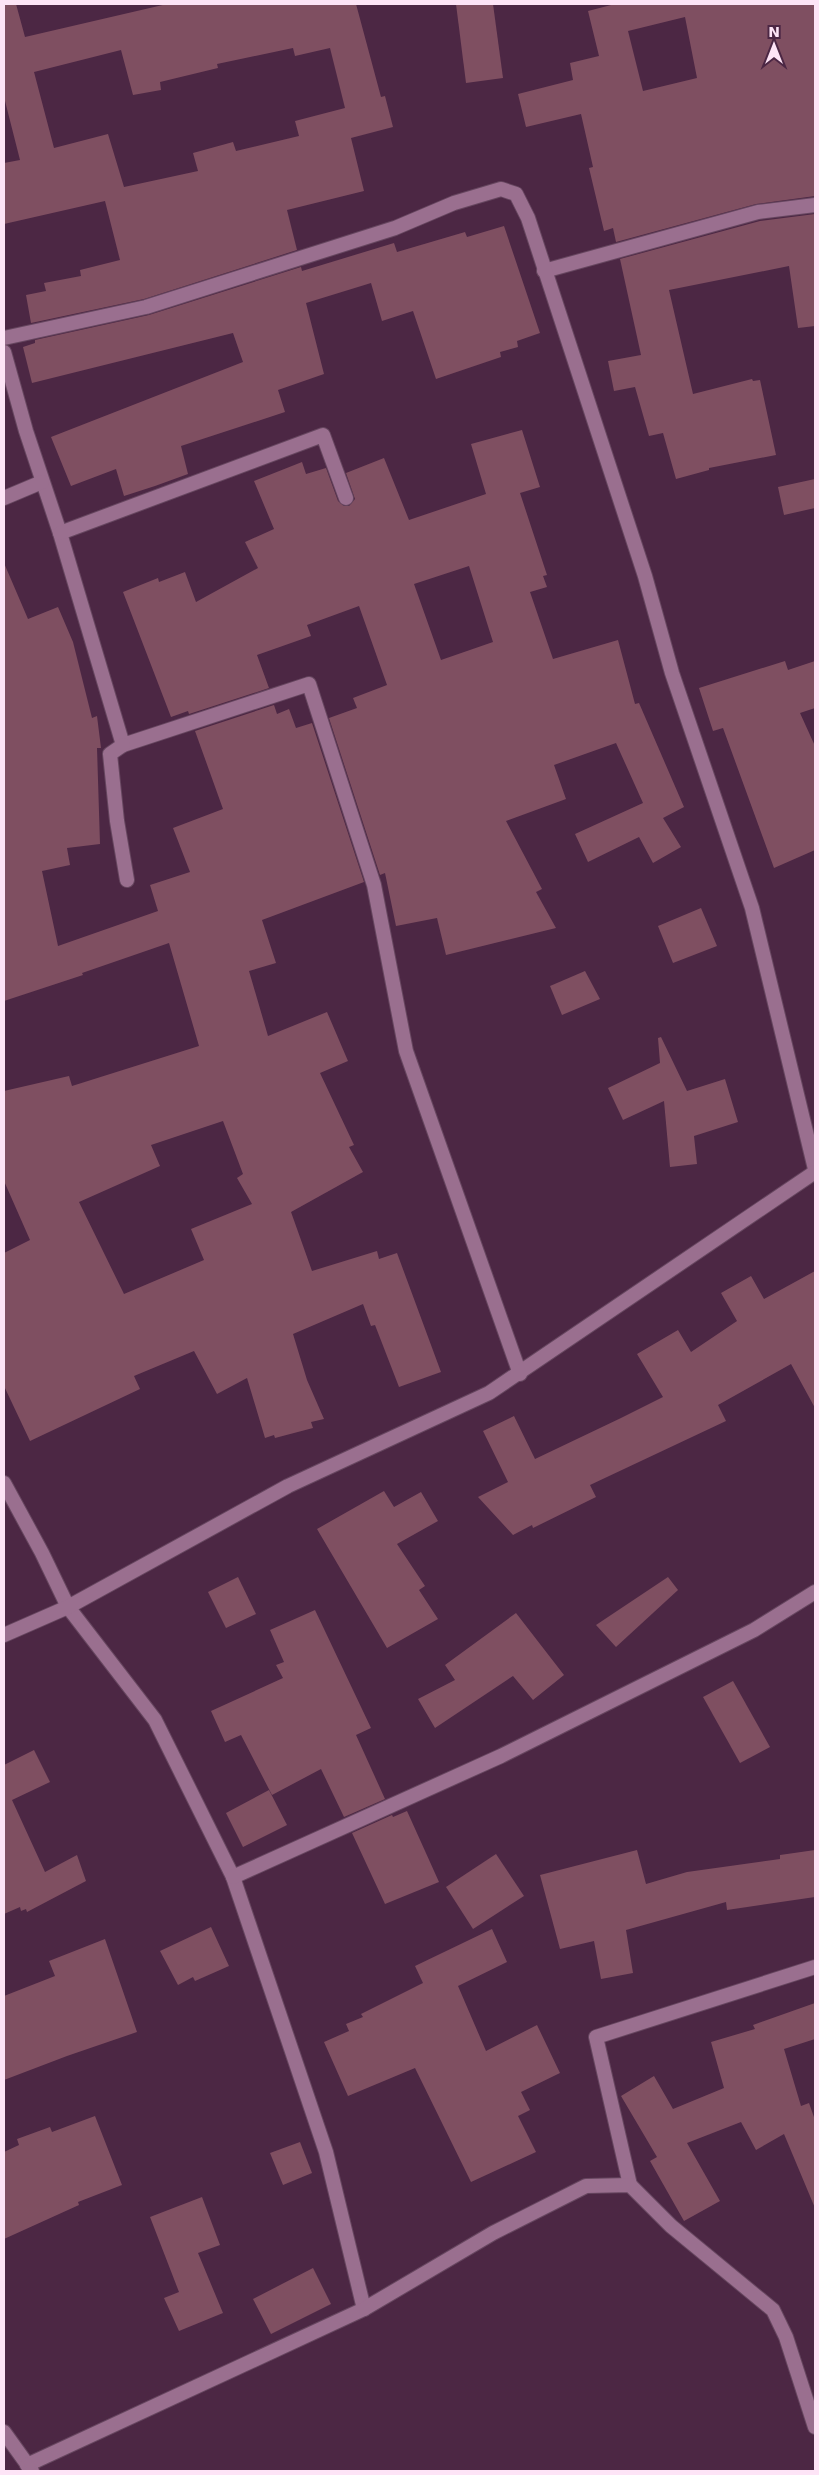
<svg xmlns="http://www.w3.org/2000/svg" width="819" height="2475" font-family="'DejaVu Sans',sans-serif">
<rect width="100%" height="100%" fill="#4c2744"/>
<g fill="#7f4f61" fill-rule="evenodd">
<path d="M4,4H16L25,37L167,4H356L381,97L385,96L393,127L351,138L364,191L287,210L297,250L144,299L31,323L26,295L46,291L44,283L81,276L80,270L120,260L105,201L4,224V163L20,160L4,97ZM293,48L295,56L330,48L345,108L295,121L299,136L236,151L233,142L193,153L198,171L124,187L108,134L54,148L34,72L121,50L133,95L161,90L160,82L218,68L217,64Z"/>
<polygon points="456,4 493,4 503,78 466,83"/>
<path d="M615,4H815V196L756,204L616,242L613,228L604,231L589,168L593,167L581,114L526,127L518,94L573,80L570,63L599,56L588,11ZM685,17L697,78L643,91L628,31Z"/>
<polygon points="815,214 815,326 798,328 789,266 669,290 693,394 752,379 753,381 760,380 776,455 709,468 709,470 676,479 663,433 649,436 635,387 614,391 608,361 641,355 620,259 760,221"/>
<polygon points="504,226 540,333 517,341 518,347 500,352 501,357 436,379 413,311 382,321 371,283 306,303 324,374 278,390 285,412 181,446 188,474 155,486 124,496 116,469 71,486 51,437 243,362 233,333 32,383 23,347 35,343 35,340 149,315 301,267 302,271 394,243 397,252 465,232 467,237"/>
<path d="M522,430L540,487L520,493L547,575L543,576L547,587L530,592L553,659L618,640L635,704L639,703L684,807L663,818L681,847L653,863L639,837L588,862L575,834L643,803L616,743L554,765L566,799L506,821L542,889L536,892L556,928L446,955L437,918L396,926L385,873L380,875L329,718L357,708L353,698L387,685L359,606L307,625L311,636L257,655L269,688L189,714L188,711L171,717L123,592L158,578L159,582L185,572L196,602L258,568L245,542L274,529L254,481L302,462L306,474L326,468L338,501L344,506H349L355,499L346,473L384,458L409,520L486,494L471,444ZM469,566L493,642L441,660L414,584Z"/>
<polygon points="815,479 815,508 784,515 778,487"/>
<path d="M4,563L28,619L58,607L73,642L92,718L97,716L101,748H97L100,844L67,848L70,865L42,871L58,946L158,911L150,885L190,872L173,828L223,809L195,731L274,705L277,714L289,709L296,728L312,723L364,882L262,920L276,963L249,971L268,1036L327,1012L348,1061L320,1073L354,1145L349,1147L363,1172L291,1212L312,1271L377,1251L379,1259L397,1253L441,1372L399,1387L375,1325L371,1326L363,1304L293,1334L307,1380L324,1419L311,1422L313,1428L275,1438L274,1435L265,1438L247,1378L217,1394L194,1351L134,1376L140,1389L30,1441L4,1386V1253L30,1240L4,1181V1091L69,1076L72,1086L199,1046L169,943L82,973L83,975L4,1001ZM223,1121L243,1174L237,1178L252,1204L191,1229L204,1260L124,1294L79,1202L160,1166L151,1145Z"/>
<polygon points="785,661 788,670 815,661 815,708 800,713 815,746 815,850 774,868 723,728 713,731 699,688"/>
<polygon points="701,908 717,946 673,963 658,926"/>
<polygon points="585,971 600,999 562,1015 550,986"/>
<polygon points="661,1037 687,1091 725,1079 738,1122 694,1136 697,1164 670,1167 664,1101 623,1120 608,1088 660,1063 658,1038"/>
<polygon points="815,1271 815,1408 791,1364 718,1405 726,1421 590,1485 596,1497 533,1528 532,1525 513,1535 478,1497 508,1482 483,1431 514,1416 535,1459 621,1418 663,1397 637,1354 678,1330 691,1352 737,1321 721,1293 751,1276 764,1299"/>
<polygon points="384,1491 394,1507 421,1492 438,1521 397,1544 425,1586 419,1590 438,1619 387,1648 317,1529"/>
<polygon points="238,1577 256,1614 226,1628 208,1592"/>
<polygon points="668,1577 678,1590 616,1647 596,1625"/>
<polygon points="315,1610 371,1728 356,1735 385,1799 344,1817 321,1769 272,1795 241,1735 225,1742 211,1711 283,1678 276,1665 284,1662 270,1630"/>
<polygon points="516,1613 564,1675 533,1700 513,1676 435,1728 418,1699 455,1680 445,1665"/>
<polygon points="733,1681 770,1747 740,1763 703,1697"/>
<polygon points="34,1750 50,1782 12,1800 45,1872 77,1855 86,1881 27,1912 26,1909 21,1911 20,1907 4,1914 4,1765"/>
<polygon points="269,1790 287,1825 243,1847 226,1813"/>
<polygon points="407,1811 439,1882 385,1904 352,1833 392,1815 393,1817"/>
<polygon points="637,1850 646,1884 687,1872 780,1859 780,1855 815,1850 815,1897 727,1910 726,1902 626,1930 633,1973 601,1979 594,1941 560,1949 540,1875"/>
<polygon points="496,1854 524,1896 473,1929 446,1887"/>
<polygon points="211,1927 229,1966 195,1981 193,1977 178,1985 160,1951"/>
<polygon points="492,1929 507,1962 458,1986 486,2051 537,2025 560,2073 521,2092 530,2110 518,2116 536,2152 471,2182 415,2068 348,2096 324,2042 349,2031 346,2024 363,2017 361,2014 423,1983 415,1966"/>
<polygon points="105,1939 137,2032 67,2056 4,2080 4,1996 55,1976 49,1961"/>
<polygon points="815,2003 815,2039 784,2049 801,2106 809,2103 815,2120 815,2208 784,2134 756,2150 741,2122 687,2143 720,2201 684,2221 650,2161 657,2157 621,2096 654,2076 673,2109 724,2088 711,2042 755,2029 753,2025"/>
<polygon points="95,2116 122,2185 78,2202 79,2205 4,2239 4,2152 19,2145 17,2139 50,2127 52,2132"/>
<polygon points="300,2142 312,2173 283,2185 270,2153"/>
<polygon points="202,2197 220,2245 198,2253 223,2313 179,2331 164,2298 179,2292 150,2217"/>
<polygon points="313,2268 331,2304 271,2334 253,2299"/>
</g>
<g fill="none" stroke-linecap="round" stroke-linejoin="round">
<g stroke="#66465f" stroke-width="16">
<g id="minor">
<polyline points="544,271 758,212 815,205"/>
<polyline points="4,338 146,307 395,228 454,203 501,189 516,194 528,218 645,576 672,673 752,908 815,1169"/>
<polyline points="4,352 26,431 60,533 123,745 309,684 374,885 406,1051 520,1374"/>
<polyline points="4,498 42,482"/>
<polyline points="60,533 323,435 346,498"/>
<polyline points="123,745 110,754 117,821 127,880"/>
<polyline points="4,1483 42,1553 68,1607 155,1720 233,1877 326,2152 364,2309"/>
<polyline points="4,1635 68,1607 288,1486 489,1393 815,1172"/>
<polyline points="233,1877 501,1756 754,1630 815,1592"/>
<polyline points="630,2185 596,2037 815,1967"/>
<polyline points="4,2432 32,2471"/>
<polyline points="27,2465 364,2309 493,2233 586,2186 630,2185 671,2226 773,2310 786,2337 815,2427"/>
</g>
</g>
<use href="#minor" stroke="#9a6f8f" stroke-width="14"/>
</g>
<rect width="819" height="2475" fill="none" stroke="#fde4f6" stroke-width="10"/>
<g transform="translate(774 45)" stroke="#4c2744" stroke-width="4" paint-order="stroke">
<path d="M0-4L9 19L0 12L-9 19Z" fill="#fde4f6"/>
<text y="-8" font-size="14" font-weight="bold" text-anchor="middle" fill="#fde4f6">N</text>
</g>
</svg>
